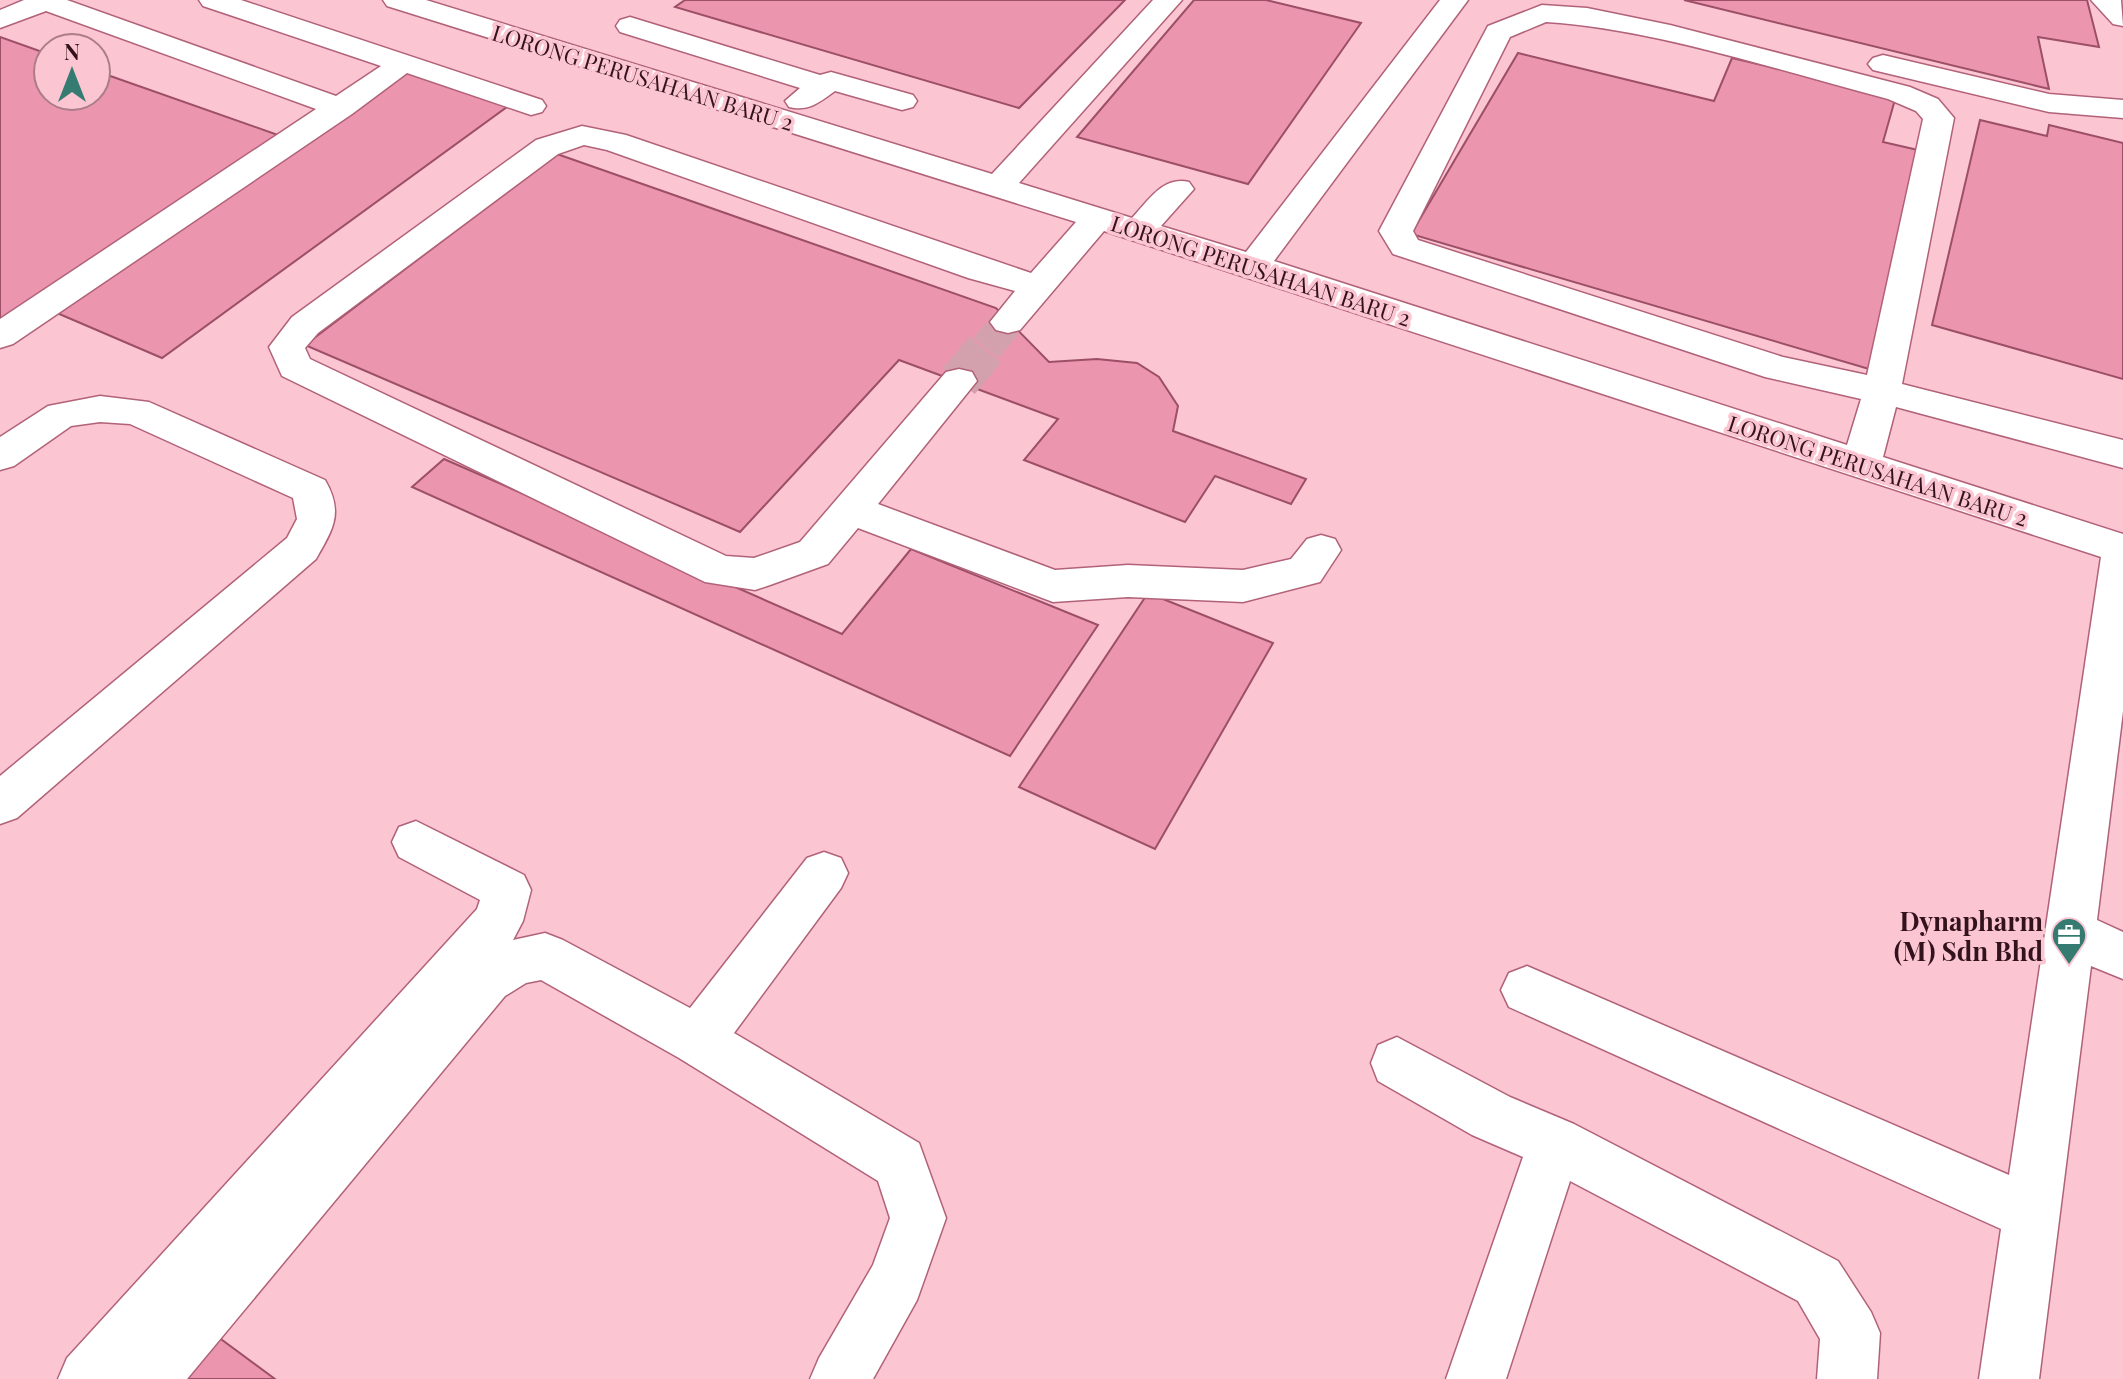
<svg xmlns="http://www.w3.org/2000/svg" width="2123" height="1379" font-family="'Playfair Display',serif">
<rect width="100%" height="100%" fill="#fbc5d2"/>
<g fill="#eb96ae" stroke="#9c4f67" stroke-width="2">
<polygon points="685,0 1125,0 1019,108 675,7"/>
<polygon points="1194,0 1266,0 1361,23 1248,184 1077,137"/>
<polygon points="1684,0 2087,0 2099,47 2038,37 2049,89"/>
<polygon points="0,37 48,54 48,96 96,96 96,71 278,135 0,320"/>
<polygon points="1518,53 1714,101 1732,58 1896,96 1883,142 1918,150 1869,369 1411,234"/>
<polygon points="409,70 511,104 162,358 50,310"/>
<polygon points="1980,120 2047,136 2049,125 2123,143 2123,379 1932,325"/>
<polygon points="557,154 996,308 1049,362 1097,359 1137,363 1159,377 1178,406 1173,431 1306,479 1291,504 1215,476 1185,522 1024,460 1058,419 899,360 740,532 305,345"/>
<polygon points="444,459 842,634 911,549 1098,625 1010,756 412,487"/>
<polygon points="1148,593 1273,643 1155,849 1019,787"/>
<polygon points="210,1331 275,1379 169,1379"/>
</g>
<g fill="none" stroke-linecap="round" stroke-linejoin="round">
<polyline stroke="#d3a1ae" stroke-width="32" stroke-dasharray="32 16" stroke-linecap="butt" points="986,348 1008,322"/>
<polyline stroke="#d3a1ae" stroke-width="41" stroke-dasharray="41 20" stroke-linecap="butt" points="959,381 988,346"/>
<g stroke="#b16279" stroke-width="3">
<g id="minor">
<polygon points="24,0 67,0 336,96 381,66 203,6 199,0 241,0 542,100 546,106 542,112 531,115 407,73 352,114 13,344 0,348 0,319 316,109 46,11 0,28 0,10"/>
<path d="M383,0H426L992,174L1153,0H1182L1019,183L1132,218C1149,200 1163,176 1189,182L1194,189L1161,226L1246,252L1440,0H1468L1274,261L1847,445L1861,399L1765,377L1393,254L1379,231L1488,26L1542,5L1587,8L1670,25L1910,87L1938,99L1954,118L1902,384L2123,440V468L1896,407L1883,457L2123,534V711L2097,920L2123,932V979L2091,966L2039,1379H1979L2001,1229L1509,1007L1501,990L1509,973L1527,966L2009,1175L2101,557L1104,231L1020,330L1008,333L996,330L990,322L1015,291L968,278L607,150L584,145L558,154L318,333L305,348L310,359L726,556L754,558L800,542L946,372L959,369L972,372L977,381L878,504L1055,570L1128,565L1243,570L1291,559L1307,539L1321,535L1335,539L1341,550L1320,582L1243,602L1128,597L1053,602L858,528L828,564L770,585L755,590L705,582L282,376L269,347L292,317L536,140L582,126L626,135L1031,273L1076,222L387,6ZM1546,22C1656,29 1780,71 1888,99L1916,111L1923,119L1867,375L1783,357L1418,240L1413,231L1510,37Z"/>
<polygon points="2091,0 2121,0 2123,26 2113,24"/>
<path d="M630,17L820,75L831,72L913,95L917,101L913,107L902,110L835,91C820,102 808,112 789,107L785,101L800,88L620,32L616,26L620,20Z"/>
<polygon points="1883,55 2049,94 2123,100 2123,118 2049,112 1873,70 1868,64 1873,58"/>
<path d="M100,396L149,402L325,480C344,513 333,529 316,559L17,818L0,824V776L287,538L297,519L293,498L130,424L100,422L71,426L14,466L0,470V437L48,406Z"/>
<polygon points="416,821 524,875 531,890 523,921 513,940 545,933 563,940 690,1008 807,858 824,852 841,858 848,873 841,888 734,1033 919,1143 946,1218 917,1300 873,1379 810,1379 819,1358 873,1265 890,1218 878,1181 679,1058 541,980 526,983 505,996 187,1379 58,1379 67,1358 477,909 480,900 399,857 392,842 399,827"/>
<polygon points="1397,1037 1510,1097 1574,1124 1838,1261 1871,1312 1880,1333 1877,1379 1817,1379 1820,1339 1798,1301 1570,1181 1506,1379 1446,1379 1523,1157 1472,1135 1378,1081 1371,1063 1378,1045"/>
</g>
</g>
<use href="#minor" fill="#fff" fill-rule="evenodd"/>
</g>
<defs>
<g id="office-pin" transform="scale(1.8)"><path d="M0 17L-7.5 6A9.5 9.5 0 1 1 7.5 6Z" fill="#367b71" stroke="#fbc5d2"/><path d="M-6-3h4V-5.5h4V-3h4V5H-6ZM-1-4.5V-3h2v-1.5ZM-6 0V1H6V0Z" fill="#fff"/></g>
</defs>
<g fill-rule="evenodd">
<use href="#office-pin" x="2069" y="935"/>
</g>
<g text-anchor="middle" dominant-baseline="central" stroke-width="7" stroke-linejoin="round" paint-order="stroke">
<g font-size="22" fill="#32121c" stroke="#fbc5d2">
<text transform="translate(643 77) rotate(17)">LORONG PERUSAHAAN BARU 2</text>
<text transform="translate(1261 270) rotate(18)">LORONG PERUSAHAAN BARU 2</text>
<text transform="translate(1878 470) rotate(18)">LORONG PERUSAHAAN BARU 2</text>
</g>
<g font-size="26" font-weight="bold" fill="#32121c" stroke="#fbc5d2" text-anchor="end">
<text x="2043" y="920">Dynapharm<tspan x="2043" dy="30">(M) Sdn Bhd</tspan></text>
</g>
</g>
<g transform="translate(72 72)"><circle r="38" fill="#fbc5d2" stroke="#ab7d89" stroke-width="2"/>
<path d="M0-6L14 30L0 20L-14 30Z" fill="#367b71"/>
<text y="-12" font-size="22" font-weight="bold" text-anchor="middle" fill="#32121c">N</text>
</g>
</svg>
